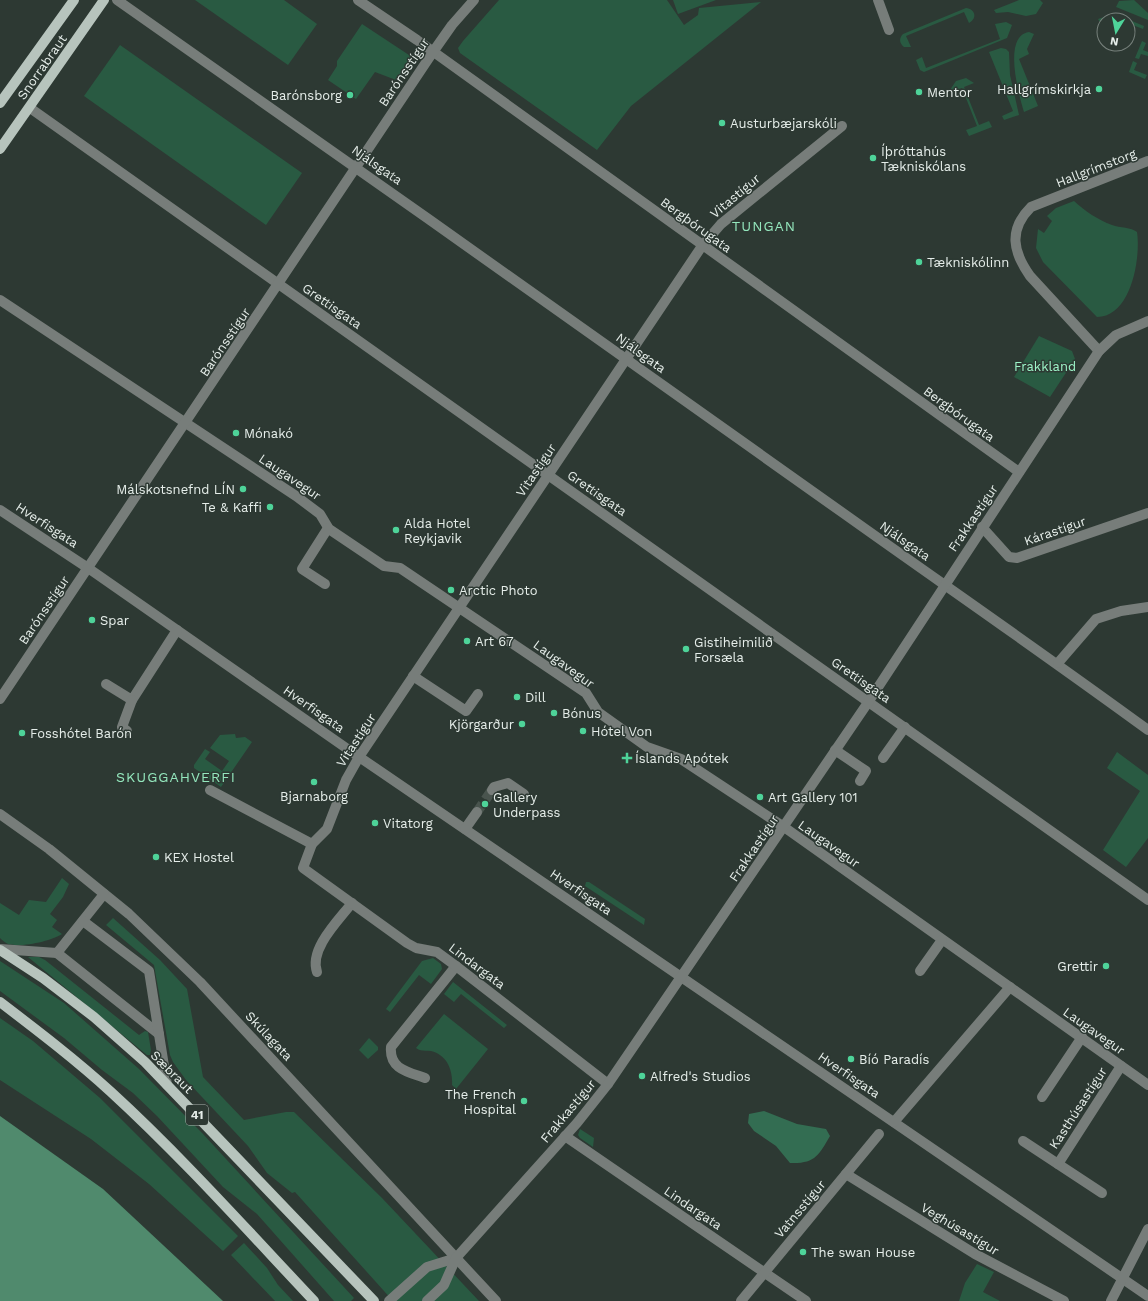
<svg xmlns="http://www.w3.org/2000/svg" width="1148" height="1301" font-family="'Work Sans',sans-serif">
<rect width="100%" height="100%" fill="#2d3933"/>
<g fill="#295a42">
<polygon points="195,0 284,0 317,24 288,65"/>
<polygon points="499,0 667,0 684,25 698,15 699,8 761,2 631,106 597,150 460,53 458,48 463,41"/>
<polygon points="673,0 716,0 678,14"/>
<polygon points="1019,0 1040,0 1043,3 1036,14 1026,16 1008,12 996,13 994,10"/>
<polygon points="1134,0 1148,13 1148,20 1116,7 1119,1"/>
<path d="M966,8C975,9 978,18 969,23L964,12L906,36L911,47H904C899,43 899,38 903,34Z"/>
<polygon points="1113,14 1121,18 1121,20 1104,20 1103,27 1098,19"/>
<polygon points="1127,19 1144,26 1143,29 1130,24 1128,28"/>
<polygon points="1006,22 1012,25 1007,38 924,72 920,70 916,60 922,57 926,68 1000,39 995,24"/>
<polygon points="362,24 412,57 396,80 375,72 356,99 328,80 337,66 337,61"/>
<path d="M1029,32L1034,34L1027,49L1029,54L1019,59L1038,106L1024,112C1019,95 1002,36 1029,32Z"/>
<polygon points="1142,41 1146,43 1143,50 1148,52 1148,56 1141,54 1139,59 1135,58"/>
<polygon points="120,45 302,173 266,225 84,96"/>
<polygon points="1001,48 1006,49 1009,52 1010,75 1019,115 1004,120 1002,116 1013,111 989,52"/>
<polygon points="1133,61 1137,63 1134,70 1147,75 1145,79 1129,72"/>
<polygon points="966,78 974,83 964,87 979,125 989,121 992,127 969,136 966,130 977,126 962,88 951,92 950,90 956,81"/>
<path d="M1074,201C1085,211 1098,220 1112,225C1120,228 1131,227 1137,232C1141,258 1131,317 1097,317L1043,262L1036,248L1038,229L1044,233L1052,221L1047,216L1056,208Z"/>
<polygon points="1039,336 1072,351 1075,359 1050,397 1014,377"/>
<polygon points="235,734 236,738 245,737 252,742 221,787 194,768 194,765 205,749 210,752 205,759 222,771 229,761 210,748 220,735"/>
<polygon points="1117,752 1148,775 1148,838 1126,867 1103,850 1140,791 1107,768"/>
<path d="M62,878L69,884L63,897L50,914L57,920L52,927L62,934C52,941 20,948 8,944C6,943 2,940 0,938V903L19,915L29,900L46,902Z"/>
<polygon points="586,882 589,882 645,919 644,925 585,886"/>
<polygon points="113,918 160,960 187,989 203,1077 244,1120 286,1112 294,1112 382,1198 479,1301 393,1301 295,1192 292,1193 267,1173 248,1146 186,1080 173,1062 170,1055 154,965 106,925"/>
<polygon points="28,957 39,957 45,960 139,1035 145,1031 148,1032 151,1050 150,1055 147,1055"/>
<polygon points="433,958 441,964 442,969 431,984 419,975 390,1012 386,1009 422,961"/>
<polygon points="0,961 64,1003 139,1069 203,1134 354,1298 351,1301 334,1301 257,1214 223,1187 157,1116 133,1093 102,1070 64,1038 0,991"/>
<polygon points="453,982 507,1025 504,1028 461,994 454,1002 444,994"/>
<path d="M444,1014L488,1049L456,1089L452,1085C453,1070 447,1055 431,1051C425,1050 421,1052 416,1048Z"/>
<polygon points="0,1018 33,1041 100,1098 238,1236 223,1251 149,1184 91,1139 0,1080"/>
<polygon points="369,1038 378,1047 378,1050 368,1059 359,1050"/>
<polygon points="580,1129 594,1138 593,1147 580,1138 578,1135"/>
<polygon points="244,1243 267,1268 278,1285 293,1301 275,1301 231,1255"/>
<polygon points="977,1264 994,1272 983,1292 1000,1301 959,1301 965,1283"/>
</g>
<path fill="#336d52" d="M764,1111L797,1124L826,1129L830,1136C819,1155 815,1164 790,1163L776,1146L754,1131L748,1123L749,1114Z"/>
<polygon fill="#508a6d" points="0,1116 103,1189 223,1301 0,1301"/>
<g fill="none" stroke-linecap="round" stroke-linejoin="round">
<polyline stroke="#49544e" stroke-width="10" stroke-dasharray="10 5" stroke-linecap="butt" points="477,812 492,790"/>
<g stroke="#777d7a" stroke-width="10">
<path d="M117,0C360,170 601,341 843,513C944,585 1047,656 1148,730"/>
<polyline points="358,0 417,40 1019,472"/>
<polyline points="878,0 889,30"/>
<polyline points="30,108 1148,900"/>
<polyline points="0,300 296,496 320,514 329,529 384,566 400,568 586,693 598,712 647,747 681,759 784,827 1148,1085"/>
<path d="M1099,351L1030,276C1013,252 1008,230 1031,207L1148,161"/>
<polyline points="0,510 88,568 349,750 1148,1296"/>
<polyline points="982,527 1009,557 1017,558 1148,513"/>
<polyline points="325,584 302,569 328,528"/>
<polyline points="1058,663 1096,619 1121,611 1148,607"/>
<polyline points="413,676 466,711 478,694"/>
<polyline points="106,684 132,700 177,630"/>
<polyline points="0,699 433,52 452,25 474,0"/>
<polyline points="127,731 122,727 132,700"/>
<polyline points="835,750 866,771 860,781"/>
<polyline points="883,758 905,727"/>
<polyline points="210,790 312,844"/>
<polyline points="492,790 494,787 508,783 524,794"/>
<polyline points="0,814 49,849 129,914 200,982 496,1301"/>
<polyline points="465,829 477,812"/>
<polyline points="104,894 57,953 159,1034"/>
<polyline points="83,921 149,971 167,1085"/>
<polyline points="0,949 57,953"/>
<polyline points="920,971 942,940"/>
<path d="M317,972C309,949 338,921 352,903"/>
<path d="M425,1078C408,1072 389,1069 391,1047L456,966"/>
<polyline points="608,1084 456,966 437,952 416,948 407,943 303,868 312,844 327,829 346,780 359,757 702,246 721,224 842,126"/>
<polyline points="1042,1097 1082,1037"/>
<polyline points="894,1122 1010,987"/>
<polyline points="565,1136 806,1301"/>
<polyline points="1023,1141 1102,1193"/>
<polyline points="1058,1164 1121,1066"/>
<polyline points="846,1174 975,1254 1064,1301"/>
<polyline points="389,1301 427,1267 456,1258"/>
<polyline points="427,1301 444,1285 456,1258 577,1123 608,1084 869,701 1099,351 1116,335 1148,321"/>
<polyline points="741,1301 879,1134"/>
<polyline points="1111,1301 1148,1229"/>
</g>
<g stroke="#b7c4bd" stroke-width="10">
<polyline points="0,103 74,0"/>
<polyline points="0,149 104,0"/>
<polyline points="0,950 43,978 94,1017 145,1062 374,1301"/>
<path d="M0,1002C38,1031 76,1060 111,1092C182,1157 248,1231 314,1301"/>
</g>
</g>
<g fill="#4ed399" stroke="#2d3933" stroke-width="1.5">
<circle cx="1099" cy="89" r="4"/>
<circle cx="919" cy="92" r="4"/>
<circle cx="350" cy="95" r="4"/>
<circle cx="722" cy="123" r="4"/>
<circle cx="873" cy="158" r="4"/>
<circle cx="919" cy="262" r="4"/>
<circle cx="236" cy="433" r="4"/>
<circle cx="243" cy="489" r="4"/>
<circle cx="270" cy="507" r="4"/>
<circle cx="396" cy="530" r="4"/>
<circle cx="451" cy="590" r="4"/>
<circle cx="92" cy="620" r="4"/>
<circle cx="467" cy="641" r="4"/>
<circle cx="686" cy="649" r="4"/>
<circle cx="517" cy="697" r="4"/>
<circle cx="554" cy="713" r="4"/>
<circle cx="522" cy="724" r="4"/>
<circle cx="583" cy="731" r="4"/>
<circle cx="22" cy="733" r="4"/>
<path d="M625 752h4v4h4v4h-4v4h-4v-4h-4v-4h4z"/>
<circle cx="314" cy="782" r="4"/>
<circle cx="760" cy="797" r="4"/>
<circle cx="485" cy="804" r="4"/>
<circle cx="375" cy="823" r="4"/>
<circle cx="156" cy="857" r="4"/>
<circle cx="1106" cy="966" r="4"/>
<circle cx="851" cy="1059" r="4"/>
<circle cx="642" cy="1076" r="4"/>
<circle cx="524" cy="1101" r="4"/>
<circle cx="803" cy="1252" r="4"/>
</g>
<g text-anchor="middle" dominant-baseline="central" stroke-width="3" stroke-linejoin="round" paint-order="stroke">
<rect fill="#2d3933" stroke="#aeb7b2" stroke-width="1" x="186" y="1105" width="22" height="20" rx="3"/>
<g font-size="12" font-weight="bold" fill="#e5ede9">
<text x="197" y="1115">41</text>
</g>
<g font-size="13" fill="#e5ede9" stroke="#2d3933">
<text transform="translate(42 67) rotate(-55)">Snorrabraut</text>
<text transform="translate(404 72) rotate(-56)">Barónsstígur</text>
<text transform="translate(377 165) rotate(35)">Njálsgata</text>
<text transform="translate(1096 168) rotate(-21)">Hallgrímstorg</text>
<text transform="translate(735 196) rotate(-40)">Vitastígur</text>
<text transform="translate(696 225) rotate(36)">Bergþórugata</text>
<text transform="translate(332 306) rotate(35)">Grettisgata</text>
<text transform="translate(225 342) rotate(-56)">Barónsstígur</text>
<text transform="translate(641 353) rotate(36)">Njálsgata</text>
<text transform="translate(959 414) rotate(36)">Bergþórugata</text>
<text transform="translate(536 470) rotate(-56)">Vitastígur</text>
<text transform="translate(290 477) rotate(34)">Laugavegur</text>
<text transform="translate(597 493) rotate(35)">Grettisgata</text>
<text transform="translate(973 518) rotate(-56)">Frakkastígur</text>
<text transform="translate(47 525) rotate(33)">Hverfisgata</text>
<text transform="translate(1055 531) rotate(-19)">Kárastígur</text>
<text transform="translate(905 541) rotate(35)">Njálsgata</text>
<text transform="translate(44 610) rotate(-56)">Barónsstígur</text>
<text transform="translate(564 664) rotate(36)">Laugavegur</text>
<text transform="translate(861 680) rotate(35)">Grettisgata</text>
<text transform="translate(314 709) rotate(35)">Hverfisgata</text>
<text transform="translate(356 740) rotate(-57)">Vitastígur</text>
<text transform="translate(829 844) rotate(35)">Laugavegur</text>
<text transform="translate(754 848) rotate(-56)">Frakkastígur</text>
<text transform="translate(581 892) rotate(34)">Hverfisgata</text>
<text transform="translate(477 966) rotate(37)">Lindargata</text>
<text transform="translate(1094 1031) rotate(35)">Laugavegur</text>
<text transform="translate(269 1036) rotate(47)">Skúlagata</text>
<text transform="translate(172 1072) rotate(45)">Sæbraut</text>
<text transform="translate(849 1075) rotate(34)">Hverfisgata</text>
<text transform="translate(1078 1108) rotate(-57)">Kasthúsastígur</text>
<text transform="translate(568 1111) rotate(-50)">Frakkastígur</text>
<text transform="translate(693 1208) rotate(34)">Lindargata</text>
<text transform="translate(800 1209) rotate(-50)">Vatnsstígur</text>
<text transform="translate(960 1229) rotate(31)">Veghúsastígur</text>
</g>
<g font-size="13" fill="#e5ede9" stroke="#2d3933" text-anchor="start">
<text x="1091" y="89" text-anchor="end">Hallgrímskirkja</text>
<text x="927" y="92">Mentor</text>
<text x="342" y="95" text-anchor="end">Barónsborg</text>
<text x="730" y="123">Austurbæjarskóli</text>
<text x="881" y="151">Íþróttahús<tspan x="881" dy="15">Tækniskólans</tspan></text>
<text x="927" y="262">Tækniskólinn</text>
<text x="244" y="433">Mónakó</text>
<text x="235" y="489" text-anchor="end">Málskotsnefnd LÍN</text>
<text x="262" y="507" text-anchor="end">Te &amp; Kaffi</text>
<text x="404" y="523">Alda Hotel<tspan x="404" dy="15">Reykjavik</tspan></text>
<text x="459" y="590">Arctic Photo</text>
<text x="100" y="620">Spar</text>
<text x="475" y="641">Art 67</text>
<text x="694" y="642">Gistiheimilið<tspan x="694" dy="15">Forsæla</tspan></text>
<text x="525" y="697">Dill</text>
<text x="562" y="713">Bónus</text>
<text x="514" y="724" text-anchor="end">Kjörgarður</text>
<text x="591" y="731">Hótel Von</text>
<text x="30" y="733">Fosshótel Barón</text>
<text x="635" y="758">Íslands Apótek</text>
<text x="314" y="796" text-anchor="middle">Bjarnaborg</text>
<text x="493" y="797">Gallery<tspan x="493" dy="15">Underpass</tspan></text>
<text x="768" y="797">Art Gallery 101</text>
<text x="383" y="823">Vitatorg</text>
<text x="164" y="857">KEX Hostel</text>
<text x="1098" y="966" text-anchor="end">Grettir</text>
<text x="859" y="1059">Bíó Paradís</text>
<text x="650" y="1076">Alfred's Studios</text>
<text x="516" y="1094" text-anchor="end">The French<tspan x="516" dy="15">Hospital</tspan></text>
<text x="811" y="1252">The swan House</text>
</g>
<g font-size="13" fill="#9cf4c8" stroke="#2d3933">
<text x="1045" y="366">Frakkland</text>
</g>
<g font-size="14" letter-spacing="1" fill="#94e7bd" stroke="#2d3933">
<text x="764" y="226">TUNGAN</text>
<text x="176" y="777">SKUGGAHVERFI</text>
</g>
</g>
<g transform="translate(1116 32) rotate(190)"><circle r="19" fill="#2d3933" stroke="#77817c"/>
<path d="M0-3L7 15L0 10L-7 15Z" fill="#4ed399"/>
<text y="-6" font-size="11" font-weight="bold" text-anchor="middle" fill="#e5ede9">N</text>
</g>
</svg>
